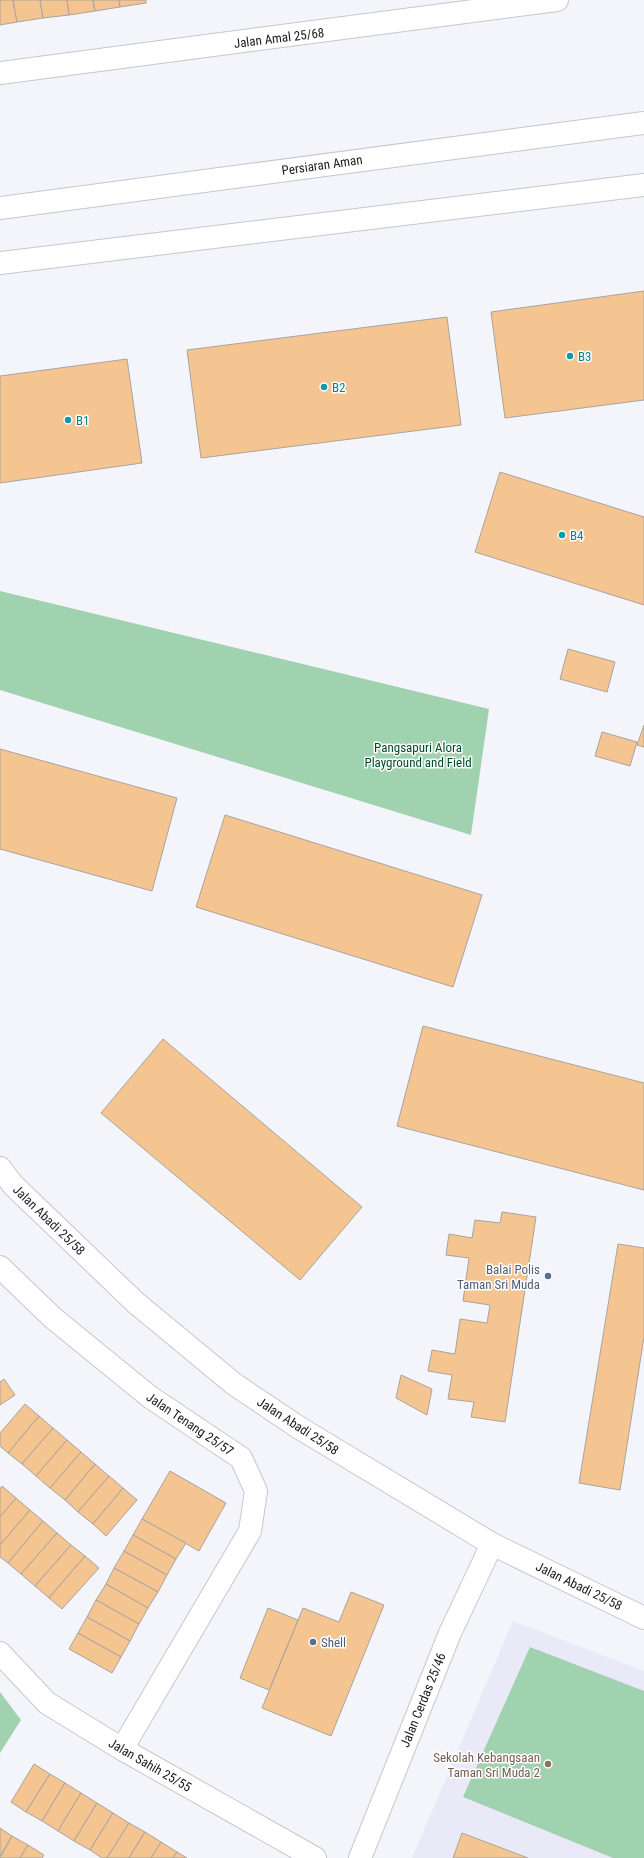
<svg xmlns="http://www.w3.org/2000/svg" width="644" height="1858" font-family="'Roboto Condensed',sans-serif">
<rect width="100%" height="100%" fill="#f4f4fb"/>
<polygon fill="#eae9f8" points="513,1621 644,1671 644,1858 412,1858"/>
<g fill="#a1d2af">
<polygon points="0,591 489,709 471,835 0,690"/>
<polygon points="530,1647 644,1691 644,1858 613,1858 463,1797"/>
<polygon points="0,1692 21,1720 0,1753"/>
</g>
<g fill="#f5c591" stroke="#a9a39e">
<polygon points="0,0 13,0 17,22 0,25"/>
<polygon points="13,0 40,0 43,18 17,22"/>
<polygon points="40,0 67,0 69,15 43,18"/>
<polygon points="67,0 93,0 95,11 69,15"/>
<polygon points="93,0 119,0 120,7 95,11"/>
<polygon points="119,0 146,0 146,3 120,7"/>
<polygon points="644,291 644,400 505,418 491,312"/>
<polygon points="447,317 461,425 201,458 187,350"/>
<polygon points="127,359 142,463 0,483 0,376"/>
<polygon points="500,472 644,517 644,605 475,552"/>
<polygon points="568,649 615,662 607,692 560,679"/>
<polygon points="644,725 644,747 637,745"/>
<polygon points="602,732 637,742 630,766 595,756"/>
<polygon points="0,749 177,798 152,891 0,849"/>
<polygon points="225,815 482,895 453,987 196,907"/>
<polygon points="423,1026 644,1083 644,1190 397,1126"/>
<polygon points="163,1039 362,1207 300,1280 101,1113"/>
<polygon points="502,1212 536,1217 505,1422 471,1417 474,1402 448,1399 452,1375 428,1371 432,1350 455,1354 460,1319 487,1323 490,1305 463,1301 469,1258 446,1255 449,1234 472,1238 475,1220 500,1223"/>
<polygon points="618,1244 644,1248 644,1337 620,1490 579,1483"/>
<polygon points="401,1375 432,1389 427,1415 396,1398"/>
<polygon points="4,1379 15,1395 0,1405 0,1382"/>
<polygon points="25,1404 39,1416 8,1453 0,1446 0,1433"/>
<polygon points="39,1416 53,1428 22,1464 8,1453"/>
<polygon points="53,1428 67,1440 36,1476 22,1464"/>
<polygon points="67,1440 81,1452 50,1488 36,1476"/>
<polygon points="81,1452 95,1464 65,1500 50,1488"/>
<polygon points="95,1464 109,1476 78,1512 65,1500"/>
<polygon points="170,1471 226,1503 199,1551 142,1519"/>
<polygon points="109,1476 123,1488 93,1524 78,1512"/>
<polygon points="2,1486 16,1498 0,1517 0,1489"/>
<polygon points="123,1488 137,1500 106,1536 93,1524"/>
<polygon points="16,1498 30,1510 0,1545 0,1517"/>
<polygon points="30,1510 43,1521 8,1563 0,1557 0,1545"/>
<polygon points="142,1519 186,1543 176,1559 133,1535"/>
<polygon points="43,1521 57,1533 21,1574 8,1563"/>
<polygon points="57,1533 71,1545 35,1586 21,1574"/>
<polygon points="133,1535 176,1559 167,1575 124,1551"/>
<polygon points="71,1545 85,1556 49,1598 35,1586"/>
<polygon points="124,1551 167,1575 158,1592 114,1568"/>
<polygon points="85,1556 99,1568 62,1609 49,1598"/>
<polygon points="114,1568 158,1592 148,1608 106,1584"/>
<polygon points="106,1584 148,1608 139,1624 96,1600"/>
<polygon points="351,1592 384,1605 331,1736 262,1708 303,1608 339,1622"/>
<polygon points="96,1600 139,1624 130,1641 87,1617"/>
<polygon points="268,1608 298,1620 269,1690 240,1678"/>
<polygon points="87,1617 130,1641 121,1657 78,1633"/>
<polygon points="78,1633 121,1657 112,1673 69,1649"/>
<polygon points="34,1764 50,1774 26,1812 11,1802"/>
<polygon points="50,1774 65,1783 42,1821 26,1812"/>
<polygon points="65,1783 81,1793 58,1831 42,1821"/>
<polygon points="81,1793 97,1803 74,1841 58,1831"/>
<polygon points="97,1803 113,1813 90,1850 74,1841"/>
<polygon points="113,1813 129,1823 107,1858 102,1858 90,1850"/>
<polygon points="129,1823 145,1832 129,1858 107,1858"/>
<polygon points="0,1828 12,1836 0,1856"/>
<polygon points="145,1832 161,1842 151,1858 129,1858"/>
<polygon points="462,1833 528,1858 453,1858"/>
<polygon points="12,1836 28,1845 20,1858 0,1858"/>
<polygon points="161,1842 177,1852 173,1858 151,1858"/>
<polygon points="28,1845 44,1855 42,1858 20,1858"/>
<polygon points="177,1852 187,1858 173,1858"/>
</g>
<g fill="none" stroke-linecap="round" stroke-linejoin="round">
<g stroke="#c6c6cd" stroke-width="24">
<g id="minor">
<polyline points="0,73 557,0"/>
<polyline points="0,1267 53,1318 150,1397 241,1458 256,1491 250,1531 122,1749"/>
<polyline points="0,1653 47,1703 122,1749 315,1858"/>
<polyline points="360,1858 450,1633 492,1544"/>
</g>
</g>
<g stroke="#c6c6cd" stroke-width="24">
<g id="tertiary">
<polyline points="0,208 644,123"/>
<polyline points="0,263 644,185"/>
<polyline points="0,1168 13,1185 136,1303 234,1384 298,1427 492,1544 644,1618"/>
</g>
</g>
<use href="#minor" stroke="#fff" stroke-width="22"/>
<use href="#tertiary" stroke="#fff" stroke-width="22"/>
</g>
<g fill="#0f9aa8" stroke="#fff" stroke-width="1.5">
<circle cx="570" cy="356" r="4"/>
<circle cx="324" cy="387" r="4"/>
<circle cx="68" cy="420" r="4"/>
<circle cx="562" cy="535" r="4"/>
</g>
<g fill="#5c6f8a" stroke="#fff" stroke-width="1.5">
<circle cx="548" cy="1276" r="4"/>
<circle cx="313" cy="1642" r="4"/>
</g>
<circle fill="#8d6e63" stroke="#fff" stroke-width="1.5" cx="548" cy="1764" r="4"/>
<g text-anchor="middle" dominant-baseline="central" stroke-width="3" stroke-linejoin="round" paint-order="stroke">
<g font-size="13" fill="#1b1b1d" stroke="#fff">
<text transform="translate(279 38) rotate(-7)">Jalan Amal 25/68</text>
<text transform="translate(322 165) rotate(-8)">Persiaran Aman</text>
<text transform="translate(49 1220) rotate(44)">Jalan Abadi 25/58</text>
<text transform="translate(190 1424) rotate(34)">Jalan Tenang 25/57</text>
<text transform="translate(298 1426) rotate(33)">Jalan Abadi 25/58</text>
<text transform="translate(579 1586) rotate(26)">Jalan Abadi 25/58</text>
<text transform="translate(423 1700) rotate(-68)">Jalan Cerdas 25/46</text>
<text transform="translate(150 1765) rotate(30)">Jalan Sahih 25/55</text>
</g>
<g font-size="13" fill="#0d838f" stroke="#fff" text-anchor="start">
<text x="578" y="356">B3</text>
<text x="332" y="387">B2</text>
<text x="76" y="420">B1</text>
<text x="570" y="535">B4</text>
</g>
<g font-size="13" fill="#004b26" stroke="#fff">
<text x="418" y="747">Pangsapuri Alora<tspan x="418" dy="15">Playground and Field</tspan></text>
</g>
<g font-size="13" fill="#4e5e75" stroke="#fff" text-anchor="end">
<text x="540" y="1269">Balai Polis<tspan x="540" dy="15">Taman Sri Muda</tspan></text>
<text x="321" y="1642" text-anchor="start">Shell</text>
</g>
<g font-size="13" fill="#785e54" stroke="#fff" text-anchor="end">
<text x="540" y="1757">Sekolah Kebangsaan<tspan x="540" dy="15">Taman Sri Muda 2</tspan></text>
</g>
</g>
</svg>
